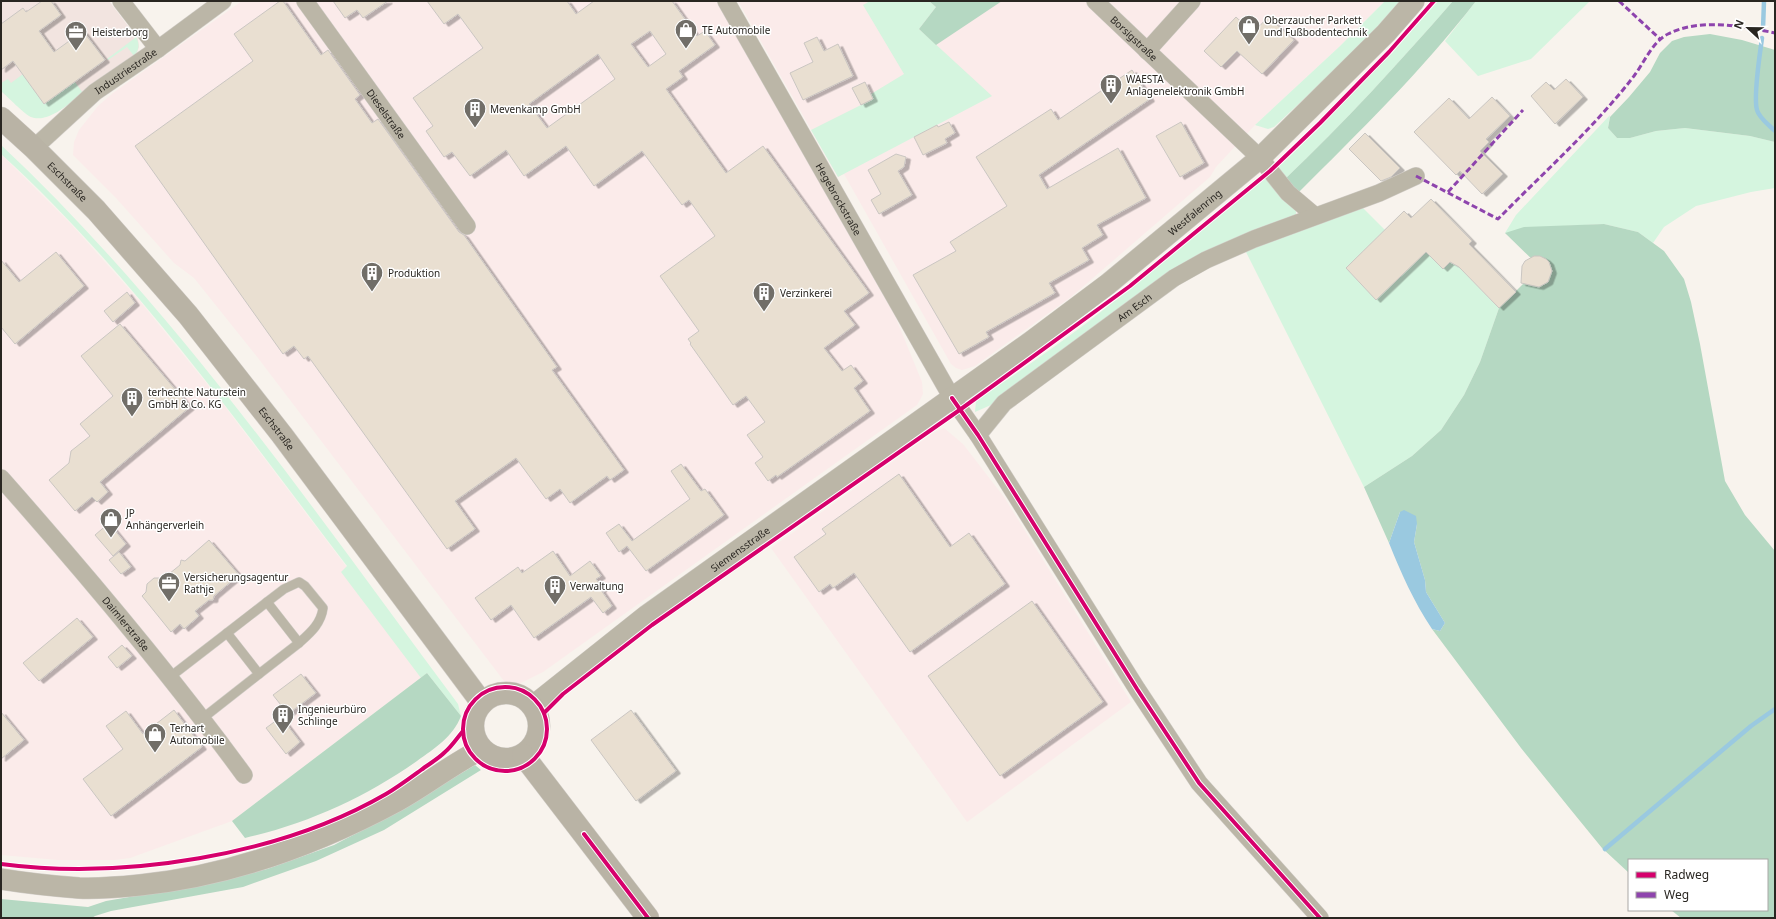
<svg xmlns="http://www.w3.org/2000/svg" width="1776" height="919" font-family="'Noto Sans',sans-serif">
<defs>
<filter id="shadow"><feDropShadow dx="4.5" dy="2.5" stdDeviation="0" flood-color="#0004"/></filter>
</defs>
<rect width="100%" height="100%" fill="#f8f3ed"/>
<polygon fill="#f2e4e0" points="1,1 109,1 138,39 139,47 136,55 57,112 41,118 31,117 1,91"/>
<g fill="#fbebea">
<polygon points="242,1 717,1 895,316 922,382 923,394 921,398 917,405 543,672 519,684 504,681 258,358 194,278 174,263 116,198 73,155 74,142 79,130 98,106 113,93"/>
<polygon points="738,1 1385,1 1339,47 1255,125 1216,167 1210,177 1071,297 975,366 962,370 956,368 951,364 844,174 838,177"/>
<polygon points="1,154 71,224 139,300 220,400 427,673 232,821 130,858 115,860 58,860 1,855"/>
<polygon points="944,428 963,444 1004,497 1131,702 967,822 771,548 933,433"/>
</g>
<g fill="#d5f5df">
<polygon points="870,1 929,1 936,7 919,29 992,96 838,177 811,130 873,99 871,94 904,74 863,5"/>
<polygon points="1385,1 1403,1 1350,56 1274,127 1268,129 1255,125 1339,47"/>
<path d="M1435,1H1453C1399,63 1344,123 1284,180L1275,169C1331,115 1385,61 1435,1Z"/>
<polygon points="1476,1 1590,1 1531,59 1478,76 1445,41"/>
<path d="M130,28C137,37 143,46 134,56L127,47L108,60L107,59L135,38L129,29Z"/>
<path d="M23,74L44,104L75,82L83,93C71,102 48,124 31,117C24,114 8,97 1,91V83L8,79L11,83Z"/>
<polygon points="1610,115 1608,128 1617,138 1630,138 1656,131 1685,128 1750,136 1775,142 1775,188 1751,192 1696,206 1664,227 1653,243 1638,232 1604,224 1565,226 1505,233 1516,215"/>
<path d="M1,145C176,309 315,512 458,704L461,716L427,673L421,678L341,572L347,566C240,426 132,273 1,154Z"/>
<path d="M1265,177L1296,206V220L1170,274L991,405L975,412L976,401C1014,375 1051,350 1088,322C1148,275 1207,226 1265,177Z"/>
<polygon points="1358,203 1385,230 1346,268 1376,299 1426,252 1443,269 1452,260 1499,308 1480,362 1464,395 1441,430 1412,456 1364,487 1244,248"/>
</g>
<g fill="#b5d8c2">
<polygon points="929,1 1002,1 936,45 919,29 936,7"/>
<path d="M1453,1H1476C1421,72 1360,131 1297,194L1284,180C1344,123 1399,63 1453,1Z"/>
<polygon points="1710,34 1742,40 1775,50 1775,142 1750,136 1685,128 1656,131 1630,138 1617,138 1608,128 1610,117 1629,97 1650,72 1660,53 1672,41 1684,37"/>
<polygon points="1604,224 1638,232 1664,251 1684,279 1691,302 1700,344 1725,481 1745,515 1775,551 1775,918 1681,918 1671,910 1767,910 1767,860 1629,860 1629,873 1602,848 1571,810 1521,748 1432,629 1440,631 1445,623 1426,592 1425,580 1414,542 1417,524 1400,512 1389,543 1364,487 1412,456 1441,430 1464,395 1480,362 1499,308 1540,267 1505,233 1524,227"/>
<path d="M427,673L461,716C453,737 435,748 417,761C366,797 307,824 245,838L232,821Z"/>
<polygon points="475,765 481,770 384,830 316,861 243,887 111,911 95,916 92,918 1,918 1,899 88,907 106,901 193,886 267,869 334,845 391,815"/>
</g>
<path fill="#9ac9e0" d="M1404,510L1416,516L1417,524L1414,542L1425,580L1426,592L1445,623L1440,631L1432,629C1414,602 1401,573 1389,543L1400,512Z"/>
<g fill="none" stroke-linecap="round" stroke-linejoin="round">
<g stroke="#9ac9e0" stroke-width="4.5">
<polyline points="1763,29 1764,1"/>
<path d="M1762,38C1760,54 1753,96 1757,110C1759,118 1769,125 1775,131"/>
<polyline points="1605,849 1751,726 1775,709"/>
</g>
</g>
<g fill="#e9dfd1" stroke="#cac6c2" fill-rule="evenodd" filter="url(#shadow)">
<polygon points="42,1 51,1 61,15 39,31 54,52 83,31 105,60 44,104 13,61 1,70 1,24 23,8 26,12"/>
<polygon points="280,1 283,1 321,55 328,50 360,95 355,99 372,123 378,119 459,232 464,235 557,367 552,370 624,470 610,480 607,476 570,503 560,489 546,499 516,458 455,501 475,529 447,549 308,356 304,359 294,346 283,354 135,146 253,61 234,34"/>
<polygon points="333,1 388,1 363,18 357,10 345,18"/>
<path d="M427,1H567L576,14L594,1H672L697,36L705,31L715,45L679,71L683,77L666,89L726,173L763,146L869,293L844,311L855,325L824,348L842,371L851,365L863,381L854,388L870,411L777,477L776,475L768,481L755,463L763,457L747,435L765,422L746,396L733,405L712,375L690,344L691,343L688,339L699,331L660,276L715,236L689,200L682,205L642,151L594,186L566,146L524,176L506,150L470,176L452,152L444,157L426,131L433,126L413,98L483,48L458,14L444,24ZM650,31L666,54L648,67L631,44ZM598,54L615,79L547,128L529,104Z"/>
<polygon points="1236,17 1253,33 1268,17 1294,40 1262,74 1237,51 1221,67 1204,51"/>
<polygon points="817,37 824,51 838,44 853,76 803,100 790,73 813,62 804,43"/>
<polygon points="1132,70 1150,99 1039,175 1047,189 1118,148 1146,198 1097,225 1103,235 1082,248 1089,260 1049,283 1055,293 986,332 989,337 959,354 913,275 956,251 950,242 1007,206 976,157 1051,109 1058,120"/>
<polygon points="1566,79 1583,97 1555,124 1531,96 1546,82 1554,90"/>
<polygon points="865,82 873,99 861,105 852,88"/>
<polygon points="1492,97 1510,116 1486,139 1489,142 1480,151 1503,174 1482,194 1460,171 1456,175 1414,132 1449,98 1469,119"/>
<polygon points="949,122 955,133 945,139 947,143 923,155 914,137 937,125 938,127"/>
<polygon points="1181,122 1204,163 1180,177 1156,136"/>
<polygon points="1365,133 1400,168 1391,177 1381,181 1349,149"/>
<polygon points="896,154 906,157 904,167 898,171 912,195 879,214 871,200 881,194 868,170"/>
<polygon points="1431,199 1472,241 1469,244 1516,292 1499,308 1459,267 1450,262 1443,269 1426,252 1376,300 1346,268 1404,211 1411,218"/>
<polygon points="56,252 84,286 15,344 1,327 1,260 19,282"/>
<polygon points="1534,256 1540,256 1546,259 1549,262 1552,271 1548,282 1539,287 1521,283 1522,266 1525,261"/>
<polygon points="127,292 135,303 113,322 104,311"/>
<polygon points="120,324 190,407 100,482 108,492 97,502 92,497 75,511 49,480 69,463 71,451 90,436 80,424 113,396 81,356"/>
<polygon points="681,464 701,491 705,489 724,515 646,571 627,546 619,552 606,533 619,524 632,541 690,499 671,471"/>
<polygon points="899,474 950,547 969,533 1005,584 910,652 854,573 833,588 830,584 819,592 794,557 826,534 822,529"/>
<polygon points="109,523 126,544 113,556 95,535"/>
<polygon points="209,540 239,575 214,596 213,600 209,600 195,611 199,616 184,629 180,624 171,632 142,596 146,592 147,584 154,578 164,578 180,565 181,560 185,561"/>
<polygon points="553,551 570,576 590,561 601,576 596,579 603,588 601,590 612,606 603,613 591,597 534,638 511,605 491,620 475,598 518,567 522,573"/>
<polygon points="119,552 131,567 121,574 109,560"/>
<polygon points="1032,601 1103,702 1000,776 928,676"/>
<polygon points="77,618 93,637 39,681 23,663"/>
<polygon points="122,645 132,656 117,668 108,657"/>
<polygon points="301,674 316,693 288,714 273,695"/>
<polygon points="174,710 202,747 111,816 83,779 123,749 106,726 126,711 143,734"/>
<polygon points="631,710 676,771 636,801 591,740"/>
<polygon points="1,712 24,740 1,759"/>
<polygon points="281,717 300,742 286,754 266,728"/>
</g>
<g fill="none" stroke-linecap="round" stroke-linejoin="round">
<g stroke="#d2cec9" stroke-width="10">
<g id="service">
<path d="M267,602L284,589L299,582L305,586L323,608C321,624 310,633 299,643"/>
<polyline points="227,633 267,602 299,643 259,674"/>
<polyline points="170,677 227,633 259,674 203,718"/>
</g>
</g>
<g stroke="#d2cec9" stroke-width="18">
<g id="minor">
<polyline points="121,1 158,49"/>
<path id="s1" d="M305,1L467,226"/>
<path id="s2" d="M726,1L952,398L978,435L1137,689L1199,783L1320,918"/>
<path id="s3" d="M1095,1L1260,158L1288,193L1314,215"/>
<polyline points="1147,51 1192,1"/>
<path id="s4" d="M34,148L95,92L158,49L223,1"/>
<path id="s5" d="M978,435L1004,403L1174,278L1206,260L1254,239L1379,193L1416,176"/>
<path id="s6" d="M1,478C86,574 169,672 244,775"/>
</g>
</g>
<g stroke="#d2cec9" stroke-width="22">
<g id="tertiary">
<path id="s7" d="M533,706L646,616L1032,341L1108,284L1260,158L1386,33L1414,1"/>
<path d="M1,879C26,883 54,886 79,888C99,889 120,887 140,885C230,876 317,844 397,801C426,785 452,764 482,749"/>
</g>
</g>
<g stroke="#d2cec9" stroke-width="23">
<g id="secondary">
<path id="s8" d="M1,118L34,148L96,210L188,315L282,435L482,703"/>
<circle cx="506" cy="726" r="33"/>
<polyline points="523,755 648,918"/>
</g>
</g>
<use href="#service" stroke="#bbb6a7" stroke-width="9"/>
<use href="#minor" stroke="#bbb6a7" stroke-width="17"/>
<use href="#tertiary" stroke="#bbb6a7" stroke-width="21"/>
<use href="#secondary" stroke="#b9b3a5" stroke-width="22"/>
<g stroke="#8e44ad" stroke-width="3" stroke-dasharray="6 3" stroke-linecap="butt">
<polyline points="1619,1 1660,39"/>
<path d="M1416,176L1498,219C1544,172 1594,128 1634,76C1644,63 1652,42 1668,34C1699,18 1742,26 1775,33"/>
<polyline points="1448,192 1523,110"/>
</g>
<g stroke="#fff" stroke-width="6">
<g id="cycleway">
<polyline points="952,398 978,435 1137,689 1199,783 1320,918"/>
<circle cx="505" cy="729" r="42"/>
<polyline points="544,713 563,694 652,625 961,409 1130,286 1270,171 1320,123 1389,52 1434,1"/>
<polyline points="584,834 648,918"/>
<path d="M1,864C123,880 279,856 386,794C398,787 410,778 421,770C429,764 438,759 445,752C452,746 457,738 463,731"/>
</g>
</g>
<use href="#cycleway" stroke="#d6006c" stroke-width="4"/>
</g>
<defs>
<g id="shop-pin" transform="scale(1.15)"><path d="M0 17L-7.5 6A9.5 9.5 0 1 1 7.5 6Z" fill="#716e68" stroke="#fff"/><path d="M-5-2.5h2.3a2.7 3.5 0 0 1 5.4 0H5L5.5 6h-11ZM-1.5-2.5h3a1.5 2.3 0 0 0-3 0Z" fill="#fff"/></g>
<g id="office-pin" transform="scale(1.15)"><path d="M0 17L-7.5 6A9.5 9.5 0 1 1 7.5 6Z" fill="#716e68" stroke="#fff"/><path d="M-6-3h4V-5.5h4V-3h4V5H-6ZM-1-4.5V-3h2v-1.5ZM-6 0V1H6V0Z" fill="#fff"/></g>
<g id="building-pin" transform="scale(1.15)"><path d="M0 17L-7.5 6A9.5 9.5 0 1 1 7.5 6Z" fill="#716e68" stroke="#fff"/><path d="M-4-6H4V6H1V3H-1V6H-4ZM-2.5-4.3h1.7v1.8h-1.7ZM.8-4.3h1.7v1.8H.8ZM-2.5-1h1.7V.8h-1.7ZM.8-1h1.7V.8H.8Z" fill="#fff"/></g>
</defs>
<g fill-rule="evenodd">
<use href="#shop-pin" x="1249" y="26"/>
<use href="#shop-pin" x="686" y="30"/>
<use href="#office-pin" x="76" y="32"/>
<use href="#building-pin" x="1111" y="85"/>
<use href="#building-pin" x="475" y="109"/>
<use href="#building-pin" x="372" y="273"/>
<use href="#building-pin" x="764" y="293"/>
<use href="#building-pin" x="132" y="398"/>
<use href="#shop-pin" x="111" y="519"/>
<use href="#office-pin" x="169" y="583"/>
<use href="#building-pin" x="555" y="586"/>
<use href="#building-pin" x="283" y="715"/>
<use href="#shop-pin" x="155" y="734"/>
</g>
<g text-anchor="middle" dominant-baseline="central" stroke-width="3" stroke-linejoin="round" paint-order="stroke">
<g font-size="10" fill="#292621" stroke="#fff" text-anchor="start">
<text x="1264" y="20">Oberzaucher Parkett<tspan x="1264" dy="12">und Fußbodentechnik</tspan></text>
<text x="702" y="30">TE Automobile</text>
<text x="92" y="32">Heisterborg</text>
<text x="1126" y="79">WAESTA<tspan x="1126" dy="12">Anlagenelektronik GmbH</tspan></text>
<text x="490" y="109">Mevenkamp GmbH</text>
<text x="388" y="273">Produktion</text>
<text x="780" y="293">Verzinkerei</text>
<text x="148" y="392">terhechte Naturstein<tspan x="148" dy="12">GmbH &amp; Co. KG</tspan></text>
<text x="126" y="513">JP<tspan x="126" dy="12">Anhängerverleih</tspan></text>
<text x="184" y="577">Versicherungsagentur<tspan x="184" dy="12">Rathje</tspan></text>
<text x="570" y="586">Verwaltung</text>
<text x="298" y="709">Ingenieurbüro<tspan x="298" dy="12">Schlinge</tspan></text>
<text x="170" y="728">Terhart<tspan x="170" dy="12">Automobile</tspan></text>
</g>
<g font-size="10" fill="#292621" stroke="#fff">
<text stroke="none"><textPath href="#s3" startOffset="54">Borsigstraße</textPath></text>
<text stroke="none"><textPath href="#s4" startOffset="120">Industriestraße</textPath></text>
<text stroke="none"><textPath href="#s1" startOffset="139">Dieselstraße</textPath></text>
<text stroke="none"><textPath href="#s8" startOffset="92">Eschstraße</textPath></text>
<text stroke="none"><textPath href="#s2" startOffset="228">Hegebrockstraße</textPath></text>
<text stroke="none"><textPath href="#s7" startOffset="826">Westfalenring</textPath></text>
<text stroke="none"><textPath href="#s5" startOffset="203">Am Esch</textPath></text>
<text stroke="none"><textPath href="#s8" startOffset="416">Eschstraße</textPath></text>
<text stroke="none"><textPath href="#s7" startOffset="260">Siemensstraße</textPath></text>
<text stroke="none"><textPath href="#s6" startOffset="192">Daimlerstraße</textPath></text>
</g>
</g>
<rect width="1776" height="919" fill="none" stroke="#292621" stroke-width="4"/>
<rect x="1628" y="859" width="140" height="52" fill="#ffffff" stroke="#a9a8a6"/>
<rect x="1636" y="872" width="20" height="6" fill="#d6006c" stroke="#a9a8a6"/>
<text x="1664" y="879" font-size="12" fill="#292621">Radweg</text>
<rect x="1636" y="892" width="20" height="6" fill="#8e44ad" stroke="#a9a8a6"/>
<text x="1664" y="899" font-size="12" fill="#292621">Weg</text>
<g transform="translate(1748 28) rotate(292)" stroke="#ffffff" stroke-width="3" paint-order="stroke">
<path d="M0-3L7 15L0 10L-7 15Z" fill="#292621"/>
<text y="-6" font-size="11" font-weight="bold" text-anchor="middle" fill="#292621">N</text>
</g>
</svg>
